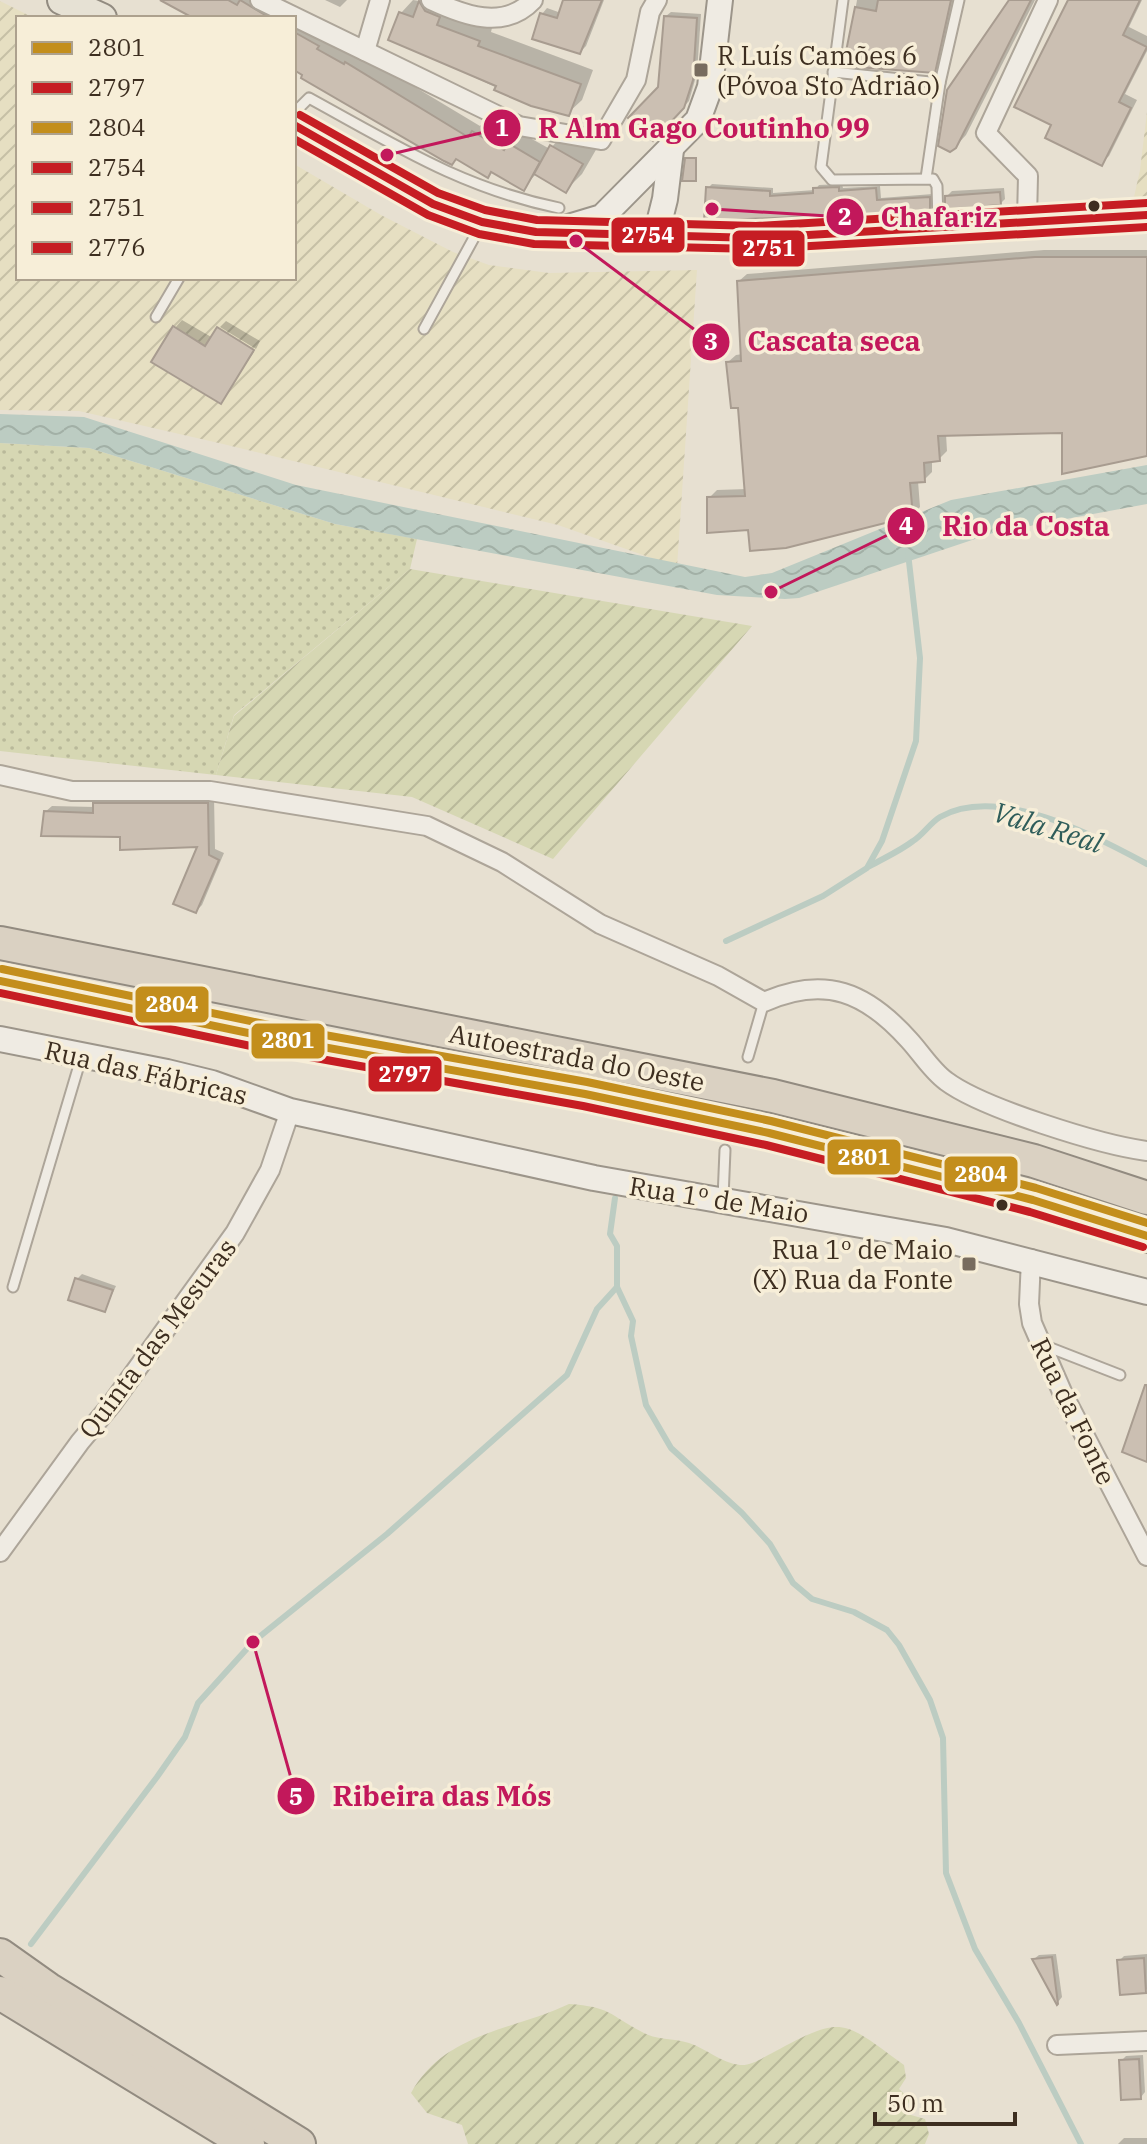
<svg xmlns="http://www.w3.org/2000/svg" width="1147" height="2144" font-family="'IBM Plex Serif',serif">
<defs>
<pattern id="farmland-furrows" width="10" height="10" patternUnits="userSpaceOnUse" patternTransform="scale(2)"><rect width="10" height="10" fill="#e6dfc2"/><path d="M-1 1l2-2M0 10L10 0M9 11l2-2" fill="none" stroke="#c6c0a6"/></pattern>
<pattern id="grass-dots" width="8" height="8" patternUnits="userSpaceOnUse" patternTransform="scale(2)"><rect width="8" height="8" fill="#d6d7b3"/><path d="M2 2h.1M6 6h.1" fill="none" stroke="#b9b99a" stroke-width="1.8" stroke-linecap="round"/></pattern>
<pattern id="garden-furrows" width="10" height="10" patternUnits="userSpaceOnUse" patternTransform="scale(2)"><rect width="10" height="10" fill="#d6d7b3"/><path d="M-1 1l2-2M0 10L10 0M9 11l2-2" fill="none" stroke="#b9b99a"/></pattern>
<pattern id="water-waves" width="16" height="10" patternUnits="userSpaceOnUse" patternTransform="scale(2)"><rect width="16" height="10" fill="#bcccc2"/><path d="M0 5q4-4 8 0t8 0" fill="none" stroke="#a2b0a6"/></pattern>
</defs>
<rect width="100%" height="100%" fill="#e7e0d1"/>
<g fill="url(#farmland-furrows)">
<polygon points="0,1 34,18 18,18 18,278 294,278 294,164 381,215 453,252 489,265 549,273 697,270 677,567 558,525 223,444 79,411 0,410"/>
<polygon points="1147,112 1147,198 1134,197 1140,170"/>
</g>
<polygon fill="url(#grass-dots)" points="0,443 89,448 335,524 417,539 410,569 234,715 216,775 0,751"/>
<g fill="url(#garden-furrows)">
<polygon points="410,569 752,626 553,859 412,797 216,775 234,716"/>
<path d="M569,2004C611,2007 608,2014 642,2032C655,2040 674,2038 689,2043C707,2049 721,2063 740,2065C751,2066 764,2057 774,2052C844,2014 842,2020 904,2065L906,2078L899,2089L910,2099L904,2113L925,2119L929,2134L925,2144H468L462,2125L427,2113L411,2093C445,2032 512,2031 569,2004Z"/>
</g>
<polygon fill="url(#water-waves)" points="0,414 84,417 296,485 745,577 772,573 951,500 1147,465 1147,504 996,532 799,598 785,599 717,595 335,524 89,448 0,443"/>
<g fill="#0003">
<polygon points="164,0 270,0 480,126 485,120 516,138 521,133 550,149 567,130 597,148 582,174 566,190 537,173 523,188 492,171 488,176 294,69 294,18 195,18"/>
<polygon points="325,0 347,0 340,7"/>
<polygon points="413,0 451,6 449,11 492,28 491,32 593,70 582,100 568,113 532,104 391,39 401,13"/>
<polygon points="565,0 604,0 586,46 580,52 542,14 547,8 561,13"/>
<polygon points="857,0 959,0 945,60 934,71 846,64"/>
<polygon points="1012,0 1035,0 966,135 955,147"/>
<polygon points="1070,0 1142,0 1129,27 1147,36 1147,51 1125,94 1137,100 1109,156 1101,163 1054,124"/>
<polygon points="671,12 701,14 697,73 689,101 653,139 666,16"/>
<polygon points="712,184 773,188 773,193 815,190 819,185 842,184 843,188 880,186 881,198 933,194 933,205 929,209 706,219 708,188"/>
<polygon points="1004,188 1005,199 1000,204 947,196 952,191"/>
<polygon points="1044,250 1147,250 1147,454 1064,431 946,434 947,451 939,459 932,460 932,472 924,480 918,481 920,507 912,515 750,527 709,498 717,490 747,489 739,405 728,362 736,355 743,354 739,281 747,274"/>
<polygon points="182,320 213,338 218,330 254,352 220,402 175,328"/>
<polygon points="226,321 260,341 256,349 220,327"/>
<polygon points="102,797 214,797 215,849 224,853 202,905 196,911 200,845 122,835 45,812 52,806 95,807"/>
<polygon points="82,1274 116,1286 105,1310 77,1279"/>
<polygon points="1056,1954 1062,1997 1058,2002 1034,1959 1039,1955"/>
<polygon points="1147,1954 1147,1989 1145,1991 1119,1961 1124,1956"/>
<polygon points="1143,2055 1145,2092 1141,2097 1121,2061 1126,2056"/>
<polygon points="1124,2138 1147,2138 1147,2144 1118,2144"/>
</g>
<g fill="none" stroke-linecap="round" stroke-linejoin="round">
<g stroke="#bcccc2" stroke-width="6">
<path d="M870,866C884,858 900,851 913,841C923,835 930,823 940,817C998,784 1094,835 1147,864"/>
<polyline points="726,941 823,896 867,868 882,841 916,741 920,658 908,553"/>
<polyline points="615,1198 610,1234 617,1246 617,1287 633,1321 631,1336 646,1405 671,1448 742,1513 770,1544 793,1583 812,1599 854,1612 887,1630 899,1645 930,1700 943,1738 946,1873 975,1949 1019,2023 1081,2144"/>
<polyline points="31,1944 157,1777 185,1737 198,1703 253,1642 387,1534 567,1375 597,1309 617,1287"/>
</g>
</g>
<g fill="#cbbfb2" stroke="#a89c90" stroke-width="2">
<polygon points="160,0 228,0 237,5 240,0 270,18 193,18"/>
<polygon points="563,0 602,0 580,54 532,39 540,13 557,18"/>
<polygon points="878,0 951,0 935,73 843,66 855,7 876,11"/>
<polygon points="1009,0 1031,0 956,148 950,152 938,146 947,90"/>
<polygon points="1068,0 1140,0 1123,35 1147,47 1119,102 1131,108 1102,166 1045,138 1051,125 1014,107"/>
<polygon points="419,1 425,11 440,17 437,25 480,41 478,46 581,84 569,116 531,106 494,90 496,86 388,40 399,12 413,17"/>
<polygon points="664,16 697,18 693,80 684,108 653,141 628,118 658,87"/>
<polygon points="294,32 319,46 317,49 344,64 345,62 468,137 472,131 504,150 508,143 540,162 524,191 491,172 488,178 456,159 452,165 444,161 301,78 302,75 294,70"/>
<polygon points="550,145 583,164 566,193 534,174"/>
<polygon points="685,158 696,158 696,181 682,181"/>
<polygon points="706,187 770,191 770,196 813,193 813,188 839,187 839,191 876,188 877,200 930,197 930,211 704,221"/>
<polygon points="1000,192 1001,205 945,209 945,196"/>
<polygon points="1035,257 1147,257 1147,456 1062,474 1062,433 938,436 940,461 924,463 925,482 910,483 913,516 786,548 750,551 748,530 707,533 707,497 745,496 738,408 731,408 726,362 741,361 737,281"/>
<polygon points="173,326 205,346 217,327 254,350 221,404 151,362"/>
<polygon points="93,803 208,803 209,855 219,860 196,913 173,904 197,847 120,850 120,837 41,836 44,811 93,813"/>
<polygon points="75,1278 113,1290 105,1312 68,1300"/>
<polygon points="1145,1385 1147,1385 1147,1462 1122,1452"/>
<polygon points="1052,1957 1058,2004 1057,2005 1032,1959"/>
<polygon points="1144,1958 1146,1993 1120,1995 1117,1960"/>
<polygon points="1139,2059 1141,2099 1121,2100 1119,2060"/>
</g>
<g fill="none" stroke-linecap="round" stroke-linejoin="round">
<g stroke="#ada599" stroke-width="13">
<g id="lane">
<polyline points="843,0 821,167 832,180 933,179 937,186 938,222"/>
<polyline points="833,72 940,83"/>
<path d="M294,113L309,98C395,145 462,188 559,208"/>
<polyline points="926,178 940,83 959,0"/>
<polyline points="156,317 179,278"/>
<polyline points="424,329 481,225"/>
<polyline points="748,1057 764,1002"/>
<polyline points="723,1198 725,1150"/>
<polyline points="13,1287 82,1055"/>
<polyline points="1043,1345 1120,1375"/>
</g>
</g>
<g stroke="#ada599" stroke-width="22">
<g id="street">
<polyline points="260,0 519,126 601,140 636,80 650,12 657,0"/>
<path d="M431,0C463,15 504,31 533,0"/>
<polyline points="365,51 380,0"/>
<polyline points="1027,219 1028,176 986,133 1048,0"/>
<path d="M0,775L72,791H210L427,826L502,862L600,924L718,976L764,1002C825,975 866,992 909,1040C921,1053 932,1071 946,1081C982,1108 1101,1145 1147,1151"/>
<polyline points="1031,1259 1029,1304 1032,1323 1063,1394 1147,1556"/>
<polyline points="0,1552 80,1442 111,1405 235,1233 270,1170 290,1111"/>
<polyline points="1057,2045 1147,2041"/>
</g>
</g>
<g stroke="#9c958a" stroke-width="28">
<g id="secondary">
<polyline points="562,229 602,217 698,120 710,87 720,0"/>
<polyline points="655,239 665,199 671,150"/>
<polyline points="0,1039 167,1072 212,1083 290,1111 594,1178 946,1240 1147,1292"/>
</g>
</g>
<g stroke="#928b80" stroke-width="32">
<g id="primary">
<polyline points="62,0 102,18"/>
<path d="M294,125C354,160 415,203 482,222C530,236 577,233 626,236C800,246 973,219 1147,215"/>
</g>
</g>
<g stroke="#928b80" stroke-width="36">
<g id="highway">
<polyline points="0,943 773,1096 1034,1161 1147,1198"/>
<polyline points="0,981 267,1037 585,1094 769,1133 1033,1200 1147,1236"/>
<polyline points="0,1955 48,1989 299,2144"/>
<polyline points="0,1993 248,2144"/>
</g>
</g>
<use href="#lane" stroke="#efebe3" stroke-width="9"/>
<use href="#street" stroke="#efebe3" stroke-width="18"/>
<use href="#secondary" stroke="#efebe3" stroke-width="24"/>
<use href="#primary" stroke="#e6e1d4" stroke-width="28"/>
<use href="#highway" stroke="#dad1c2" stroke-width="32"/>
<g stroke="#f7eed8" stroke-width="14">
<polyline id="bus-1" points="0,981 267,1037 585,1094 769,1133 1033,1200 1147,1236"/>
</g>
<g stroke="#f7eed8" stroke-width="14">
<polyline id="bus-2" points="0,993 265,1049 583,1106 766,1145 1030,1212 1143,1247"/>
</g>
<g stroke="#f7eed8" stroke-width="14">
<polyline id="bus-3" points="2,969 269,1025 587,1082 771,1121 1036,1188 1147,1223"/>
</g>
<g stroke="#f7eed8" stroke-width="14">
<polyline id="bus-4" points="294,125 433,204 482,222 536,232 756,238 1147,215"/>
</g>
<g stroke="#f7eed8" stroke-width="14">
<polyline id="bus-5" points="294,139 428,215 479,234 534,244 757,249 1147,227"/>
</g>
<g stroke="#f7eed8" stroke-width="14">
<polyline id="bus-6" points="300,115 438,193 485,210 537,220 756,226 1147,203"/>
</g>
<use href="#bus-1" stroke="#c38e1c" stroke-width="8"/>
<use href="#bus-2" stroke="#c61d23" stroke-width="8"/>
<use href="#bus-3" stroke="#c38e1c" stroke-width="8"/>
<use href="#bus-4" stroke="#c61d23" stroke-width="8"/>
<use href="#bus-5" stroke="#c61d23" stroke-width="8"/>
<use href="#bus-6" stroke="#c61d23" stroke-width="8"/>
</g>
<g fill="#786c5e" stroke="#f7eed8" stroke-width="3">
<rect x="693" y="62" width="16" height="16" rx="4"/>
<rect x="961" y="1256" width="16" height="16" rx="4"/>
</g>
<g fill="#3d2e20" stroke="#f7eed8" stroke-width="3">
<circle cx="1094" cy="206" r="7"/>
<circle cx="1002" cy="1205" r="7"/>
</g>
<g text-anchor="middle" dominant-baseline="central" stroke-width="7" stroke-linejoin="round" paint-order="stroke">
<g font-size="26" fill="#3d2e20" stroke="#f7eed8" text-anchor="start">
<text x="717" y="55">R Luís Camões 6<tspan x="717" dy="30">(Póvoa Sto Adrião)</tspan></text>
<text x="953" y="1249" text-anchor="end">Rua 1º de Maio<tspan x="953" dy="30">(X) Rua da Fonte</tspan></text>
</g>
<g font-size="26" fill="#3d2e20" stroke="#f7eed8">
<text transform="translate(577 1057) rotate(11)">Autoestrada do Oeste</text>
<text transform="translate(146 1072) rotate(13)">Rua das Fábricas</text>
<text transform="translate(719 1199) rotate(9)">Rua 1º de Maio</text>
<text transform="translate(157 1338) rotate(-53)">Quinta das Mesuras</text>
<text transform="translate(1074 1411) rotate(64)">Rua da Fonte</text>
</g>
<g font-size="28" font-style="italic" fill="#2f5d5a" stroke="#f7eed8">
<text transform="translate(1048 827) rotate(17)">Vala Real</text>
</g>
</g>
<path fill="none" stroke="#c2185b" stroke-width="3" d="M387 155L502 128M712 209L845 217M576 241L711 342M771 592L906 526M253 1642L296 1796"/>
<g fill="#c2185b" stroke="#f7eed8" stroke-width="3">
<circle cx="387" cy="155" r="8"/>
<circle cx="712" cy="209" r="8"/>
<circle cx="576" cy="241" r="8"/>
<circle cx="771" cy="592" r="8"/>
<circle cx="253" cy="1642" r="8"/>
<circle cx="502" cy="128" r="20"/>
<circle cx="845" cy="217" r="20"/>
<circle cx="711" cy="342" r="20"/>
<circle cx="906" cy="526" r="20"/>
<circle cx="296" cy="1796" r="20"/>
</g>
<g font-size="24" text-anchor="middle" font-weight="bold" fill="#fff">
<text x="502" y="136">1</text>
<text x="845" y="225">2</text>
<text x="711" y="350">3</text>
<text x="906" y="534">4</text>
<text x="296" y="1805">5</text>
</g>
<g font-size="28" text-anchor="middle" font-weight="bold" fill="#c2185b" stroke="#f7eed8" stroke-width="7" stroke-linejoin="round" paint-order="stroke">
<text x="704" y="138">R Alm Gago Coutinho 99</text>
<text x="939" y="227">Chafariz</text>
<text x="834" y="351">Cascata seca</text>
<text x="1026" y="536">Rio da Costa</text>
<text x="442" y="1806">Ribeira das Mós</text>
</g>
<g stroke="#f7eed8" stroke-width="3">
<rect x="610" y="216" width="76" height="38" rx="8" fill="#c61d23"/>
<rect x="731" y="229" width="75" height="39" rx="8" fill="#c61d23"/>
<rect x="134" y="985" width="76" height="39" rx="8" fill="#c38e1c"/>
<rect x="250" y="1022" width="76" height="38" rx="8" fill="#c38e1c"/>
<rect x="367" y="1055" width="76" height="38" rx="8" fill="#c61d23"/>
<rect x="826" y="1138" width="76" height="38" rx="8" fill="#c38e1c"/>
<rect x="943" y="1155" width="76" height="38" rx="8" fill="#c38e1c"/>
</g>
<g font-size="22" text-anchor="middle" font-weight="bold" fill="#fff">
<text x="648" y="243">2754</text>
<text x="769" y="256">2751</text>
<text x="172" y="1012">2804</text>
<text x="288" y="1048">2801</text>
<text x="405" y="1082">2797</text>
<text x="864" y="1165">2801</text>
<text x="981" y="1182">2804</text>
</g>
<rect x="16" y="16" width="280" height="264" fill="#f7eed8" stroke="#ada18e" stroke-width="2"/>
<rect x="32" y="42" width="40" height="12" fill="#c38e1c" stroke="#ada18e" stroke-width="2"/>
<text x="88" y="56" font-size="24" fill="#3d2e20">2801</text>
<rect x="32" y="82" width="40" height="12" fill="#c61d23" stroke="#ada18e" stroke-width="2"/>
<text x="88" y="96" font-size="24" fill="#3d2e20">2797</text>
<rect x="32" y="122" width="40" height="12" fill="#c38e1c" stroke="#ada18e" stroke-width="2"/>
<text x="88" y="136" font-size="24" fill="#3d2e20">2804</text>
<rect x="32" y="162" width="40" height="12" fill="#c61d23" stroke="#ada18e" stroke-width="2"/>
<text x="88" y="176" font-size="24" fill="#3d2e20">2754</text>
<rect x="32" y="202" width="40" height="12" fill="#c61d23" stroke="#ada18e" stroke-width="2"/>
<text x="88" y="216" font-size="24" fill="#3d2e20">2751</text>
<rect x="32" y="242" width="40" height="12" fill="#c61d23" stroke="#ada18e" stroke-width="2"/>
<text x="88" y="256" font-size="24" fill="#3d2e20">2776</text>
<path d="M875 2112v12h140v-12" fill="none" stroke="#3d2e20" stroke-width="4"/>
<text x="887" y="2112" font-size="24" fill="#3d2e20" stroke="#f7eed8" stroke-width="6" paint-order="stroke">50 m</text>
</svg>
